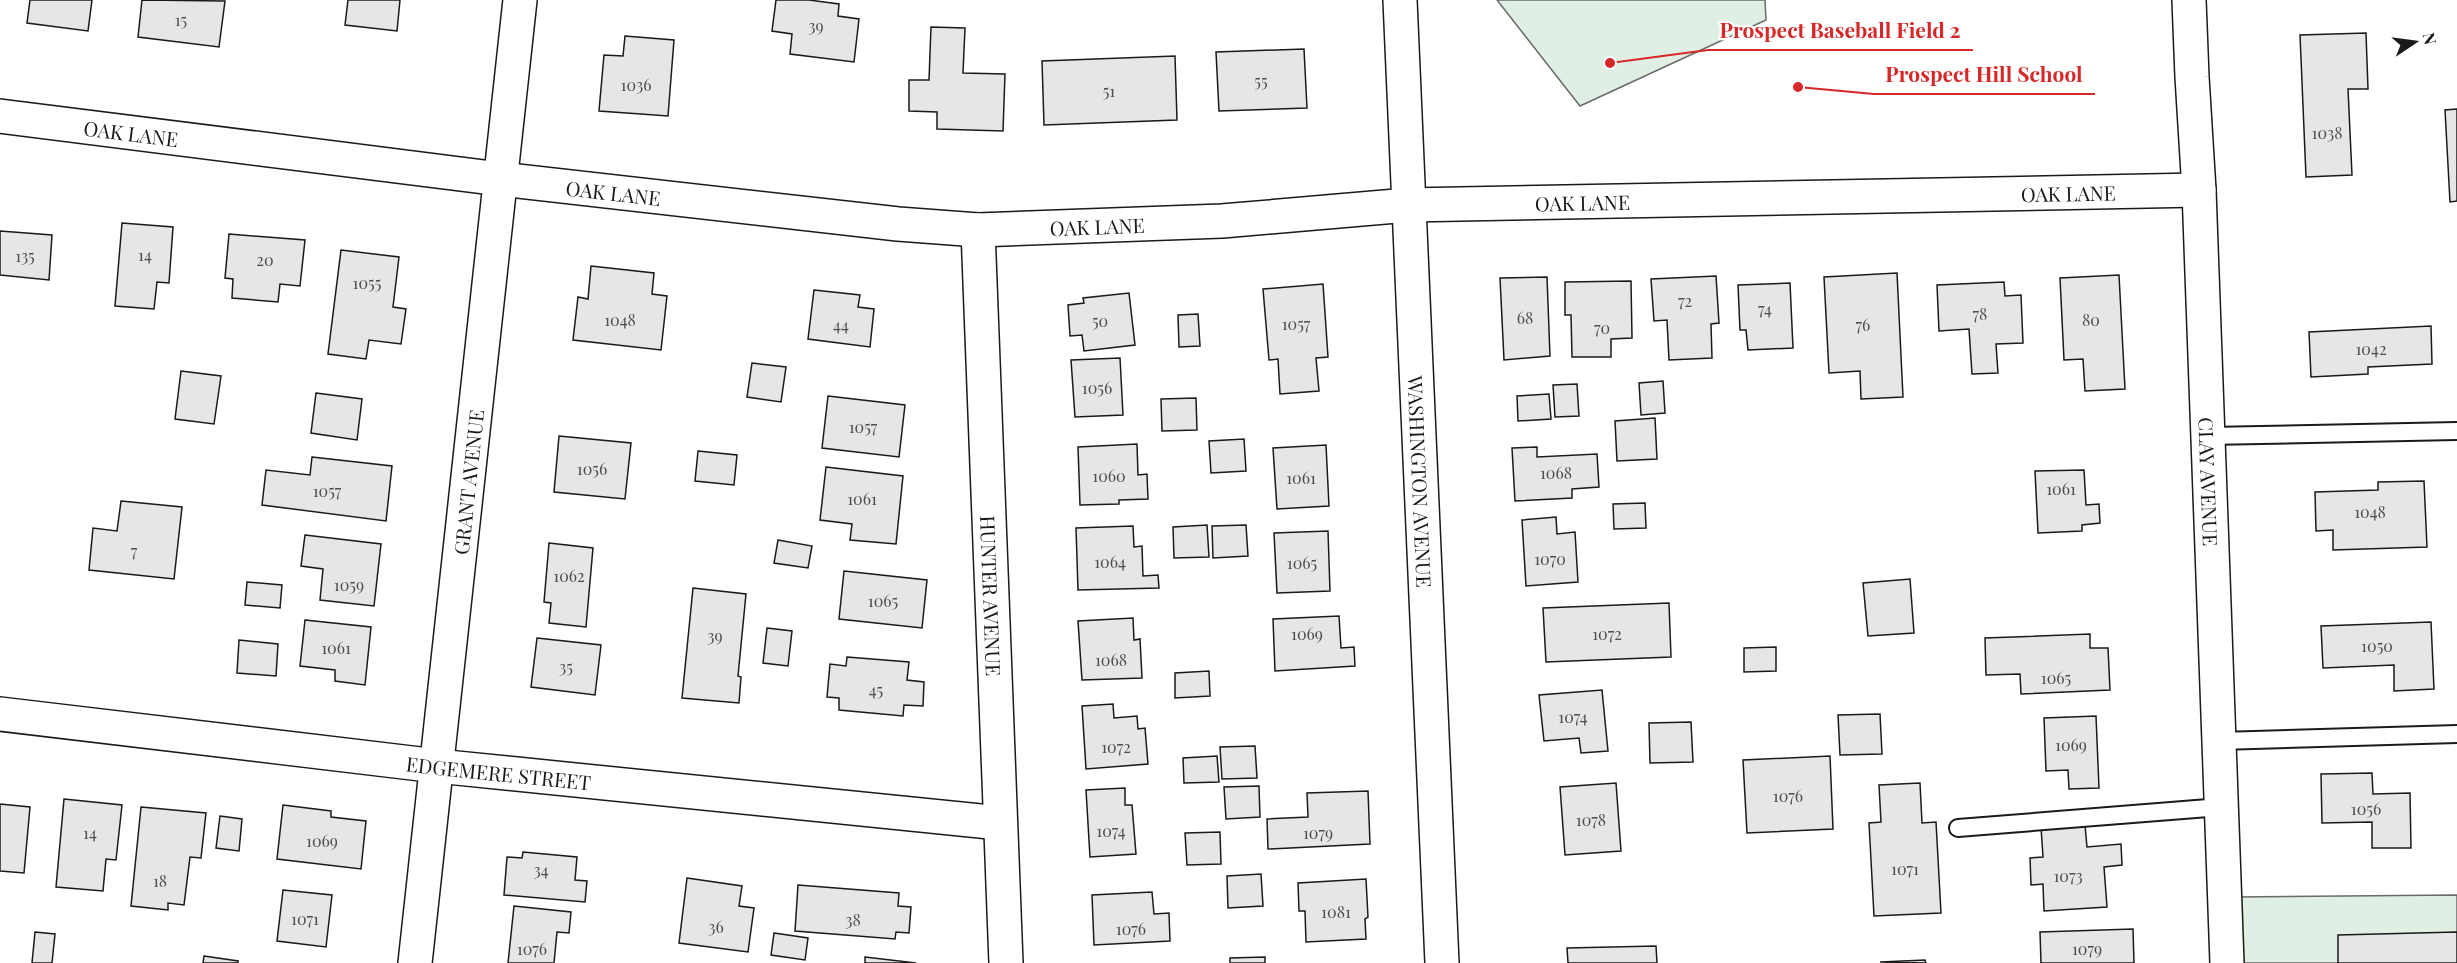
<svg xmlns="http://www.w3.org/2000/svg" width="2457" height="963" font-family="'Playfair Display',serif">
<rect width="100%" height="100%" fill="#fff"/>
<g fill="#e0efe3" stroke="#6a6a6a" stroke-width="1.5">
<polygon points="1497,0 1765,0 1766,20 1580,106"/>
<polygon points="2457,895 2457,963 2238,963 2236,897"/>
</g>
<g fill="#e6e6e6" stroke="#1a1a1a" stroke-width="1.5">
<polygon points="30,0 92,0 88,31 27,23"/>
<polygon points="142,0 225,1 219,47 138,37"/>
<polygon points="348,0 400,0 397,31 345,25"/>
<polygon points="776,0 809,0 839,4 838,16 859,19 854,62 790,54 792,34 772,31"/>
<polygon points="931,27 965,28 963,73 1005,74 1003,131 937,129 937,112 909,111 909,80 929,80"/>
<polygon points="2366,33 2368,89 2348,89 2352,175 2306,177 2300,35"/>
<polygon points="625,36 674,40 668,116 599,111 604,55 623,56"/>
<polygon points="1304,49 1307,108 1219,111 1216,52"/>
<polygon points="1175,56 1177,120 1044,125 1042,61"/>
<polygon points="2457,109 2457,201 2450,202 2445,110"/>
<polygon points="122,223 173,227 169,283 157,282 154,309 115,306"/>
<polygon points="0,231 52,235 49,280 0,275"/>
<polygon points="229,234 305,240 300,286 280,284 278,302 232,298 233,279 225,278"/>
<polygon points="341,250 399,257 393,307 406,309 401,344 369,340 366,359 328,354"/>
<polygon points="591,266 654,273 652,294 667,296 661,350 573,340 578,297 588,299"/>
<polygon points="1897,273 1903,397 1861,399 1860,371 1829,373 1824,277"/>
<polygon points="2119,275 2125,389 2085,391 2083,359 2064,360 2060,278"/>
<polygon points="1716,276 1719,323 1711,324 1712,358 1669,360 1667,320 1654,321 1651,279"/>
<polygon points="1547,277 1550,356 1504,360 1500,278"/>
<polygon points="1631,281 1632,338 1611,339 1611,357 1572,357 1571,315 1565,315 1565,282"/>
<polygon points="2004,282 2005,296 2021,295 2023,343 1996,344 1998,373 1972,374 1969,329 1939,331 1937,285"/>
<polygon points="1790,283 1793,348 1748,350 1746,330 1740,330 1738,285"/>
<polygon points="1323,284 1328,357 1316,358 1319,391 1280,394 1278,359 1269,360 1263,289"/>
<polygon points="814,290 860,295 858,307 874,309 870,347 808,339"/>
<polygon points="1129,293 1135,345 1084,351 1082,335 1070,336 1068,305 1084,303 1083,298"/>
<polygon points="1198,314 1200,346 1179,347 1178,315"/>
<polygon points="2431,326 2432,364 2368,367 2368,374 2311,377 2309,332"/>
<polygon points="1120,358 1123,415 1075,417 1071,360"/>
<polygon points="752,363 786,367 781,402 747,397"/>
<polygon points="181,371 221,376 214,424 175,419"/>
<polygon points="1663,381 1665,413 1641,415 1639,383"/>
<polygon points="1577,384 1579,416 1555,417 1553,385"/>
<polygon points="316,393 362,399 357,440 311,433"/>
<polygon points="1549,394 1551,419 1518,421 1517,396"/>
<polygon points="828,396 905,405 899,457 822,448"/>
<polygon points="1196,398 1197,430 1162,431 1161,399"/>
<polygon points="1655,418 1657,459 1617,461 1615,421"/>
<polygon points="559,436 631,443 625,499 554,492"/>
<polygon points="1244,439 1246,471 1211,473 1209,441"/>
<polygon points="1137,444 1138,475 1147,474 1148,499 1119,500 1119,504 1080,505 1078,447"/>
<polygon points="1326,445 1329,506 1277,509 1273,448"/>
<polygon points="1537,447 1537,457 1597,454 1599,487 1572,489 1572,498 1515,501 1512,448"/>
<polygon points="698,451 737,455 734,485 695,481"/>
<polygon points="312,457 392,466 386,521 262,505 266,470 310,475"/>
<polygon points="826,467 903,476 896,544 850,540 852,524 820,520"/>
<polygon points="2084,470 2086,505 2099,504 2100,523 2082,525 2082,531 2038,533 2035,471"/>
<polygon points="2424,481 2427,547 2333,550 2333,530 2316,531 2315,492 2378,490 2378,482"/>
<polygon points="121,501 182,507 174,579 89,570 93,528 117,531"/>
<polygon points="1645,503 1646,528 1614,529 1613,504"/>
<polygon points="1556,517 1557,534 1575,532 1578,582 1526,586 1522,520"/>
<polygon points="1207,525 1209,557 1174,558 1173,527"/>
<polygon points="1246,525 1248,556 1213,558 1212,526"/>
<polygon points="1133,526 1134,547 1142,546 1143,576 1158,575 1159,588 1078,590 1076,528"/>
<polygon points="1328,531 1330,591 1277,593 1274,533"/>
<polygon points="305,535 381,544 374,606 320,600 323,569 301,566"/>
<polygon points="778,540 812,546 808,568 774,563"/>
<polygon points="549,543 593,548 586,627 549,623 551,603 544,602"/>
<polygon points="844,571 927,580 922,628 839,619"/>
<polygon points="1910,579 1914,633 1868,636 1863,583"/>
<polygon points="247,582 282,585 280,608 245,605"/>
<polygon points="693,588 746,594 738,676 741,677 739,703 682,698"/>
<polygon points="1669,603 1671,657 1546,662 1543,608"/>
<polygon points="1339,616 1341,648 1354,647 1355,666 1275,671 1273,619"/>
<polygon points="1133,618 1134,640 1140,639 1142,678 1082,680 1078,621"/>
<polygon points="305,620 371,627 365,685 335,681 335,670 300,666"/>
<polygon points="2431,622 2434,689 2394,691 2394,665 2323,668 2321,626"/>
<polygon points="767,628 792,631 788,666 763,663"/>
<polygon points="2090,634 2090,648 2108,648 2110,690 2021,694 2020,674 1986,675 1985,638"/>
<polygon points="537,638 601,645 595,695 531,687"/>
<polygon points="239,640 278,644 276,676 237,673"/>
<polygon points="1776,647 1776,671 1744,672 1744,648"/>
<polygon points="847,657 909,662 907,680 924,682 923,706 904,705 903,716 839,710 839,698 827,697 830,664 846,666"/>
<polygon points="1209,671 1210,696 1175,698 1175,673"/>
<polygon points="1602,690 1608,751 1581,753 1579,738 1544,741 1539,695"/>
<polygon points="1113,704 1114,718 1137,716 1138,729 1145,728 1148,764 1086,769 1082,706"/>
<polygon points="1880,714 1882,754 1840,755 1838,715"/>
<polygon points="2096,716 2099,788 2069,789 2068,770 2046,771 2044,718"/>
<polygon points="1691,722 1693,762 1650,763 1649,723"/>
<polygon points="1255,746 1257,778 1222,779 1220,747"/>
<polygon points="1217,756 1219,782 1184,783 1183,758"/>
<polygon points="1830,756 1833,829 1747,833 1743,760"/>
<polygon points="2372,773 2373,794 2410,793 2411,848 2372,848 2372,822 2322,823 2321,774"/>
<polygon points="1616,783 1621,851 1565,855 1560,787"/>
<polygon points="1920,783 1922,823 1936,822 1941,913 1874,916 1869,823 1881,822 1879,785"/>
<polygon points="1259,786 1260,817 1226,819 1224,787"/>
<polygon points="1125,788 1125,805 1132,805 1136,854 1090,857 1086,790"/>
<polygon points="1368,791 1370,844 1268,849 1267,819 1308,817 1307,793"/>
<polygon points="64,799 122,805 116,860 106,859 103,891 56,887"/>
<polygon points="0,804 30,807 24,873 0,871"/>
<polygon points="283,805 331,811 331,817 366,821 361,869 277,859"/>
<polygon points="141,807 206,813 201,858 190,857 184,905 168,903 168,910 131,906"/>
<polygon points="220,816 242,819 239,851 216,848"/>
<polygon points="2085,825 2087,847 2121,844 2122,865 2104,867 2107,907 2044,911 2043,884 2031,885 2030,858 2043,857 2041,827"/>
<polygon points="1220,832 1221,864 1187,865 1185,833"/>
<polygon points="523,852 577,857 575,880 587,881 585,902 504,895 507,857 522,858"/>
<polygon points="1261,874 1263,906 1228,908 1227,876"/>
<polygon points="687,878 742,886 739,906 754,908 748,952 679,943"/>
<polygon points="1366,879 1368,917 1365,919 1366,939 1306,942 1305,911 1299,911 1298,883"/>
<polygon points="798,885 899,893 898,906 911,907 909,933 896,932 895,939 795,931"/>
<polygon points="283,890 332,895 326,947 277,941"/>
<polygon points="1152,892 1154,914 1169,913 1170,941 1094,945 1092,895"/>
<polygon points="514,906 571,912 569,933 557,932 554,963 508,963"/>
<polygon points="2133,929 2134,963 2041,963 2040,932"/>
<polygon points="35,932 55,934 52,963 32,963"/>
<polygon points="2457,932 2457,963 2338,963 2338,935"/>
<polygon points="774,933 808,938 805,960 771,955"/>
<polygon points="1656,946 1657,963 1568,963 1567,948"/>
<polygon points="204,956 238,961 238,963 203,963"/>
<polygon points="865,957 916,963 865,963"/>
<polygon points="1265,957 1265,963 1230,963 1230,958"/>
<polygon points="1925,960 1926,963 1880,962"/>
</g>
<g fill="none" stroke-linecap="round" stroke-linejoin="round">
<g stroke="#1a1a1a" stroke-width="20">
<g id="lane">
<polyline points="2208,436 2457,431"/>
<polyline points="2219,741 2457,734"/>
<polyline points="1958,828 2221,807"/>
</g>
</g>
<g stroke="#1a1a1a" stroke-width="36">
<g id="street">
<path id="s1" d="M1400,0L1442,963"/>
<path id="s2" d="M2189,0L2192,77L2199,190L2227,963"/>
<path id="s3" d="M0,116L500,179L898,224L978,230L1222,221L1408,205L2199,190"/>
<path id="s4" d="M978,230L1006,963"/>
<path id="s5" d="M0,714L437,766L1000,823"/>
<path id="s6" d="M415,963L520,0"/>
</g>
</g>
<use href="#lane" stroke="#fff" stroke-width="16"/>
<use href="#street" stroke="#fff" stroke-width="33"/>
</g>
<g text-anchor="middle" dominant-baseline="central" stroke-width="4.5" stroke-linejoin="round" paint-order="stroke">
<g font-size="16" fill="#4d4d4d">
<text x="181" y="19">15</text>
<text x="816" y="25">39</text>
<text x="1261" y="80">55</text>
<text x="636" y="84">1036</text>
<text x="1109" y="90">51</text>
<text x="2327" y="132">1038</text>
<text x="145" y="254">14</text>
<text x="25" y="255">135</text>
<text x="265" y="259">20</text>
<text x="367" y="282">1055</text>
<text x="1685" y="300">72</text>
<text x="1765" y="308">74</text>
<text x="1980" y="313">78</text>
<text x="1525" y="317">68</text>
<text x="620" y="319">1048</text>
<text x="2091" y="319">80</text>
<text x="1100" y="320">50</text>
<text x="1296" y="323">1057</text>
<text x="841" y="324">44</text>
<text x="1863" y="324">76</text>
<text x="1602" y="327">70</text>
<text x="2371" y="348">1042</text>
<text x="1097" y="387">1056</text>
<text x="863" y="426">1057</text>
<text x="592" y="468">1056</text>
<text x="1556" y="472">1068</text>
<text x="1109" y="475">1060</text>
<text x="1301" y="477">1061</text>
<text x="2061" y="488">1061</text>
<text x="327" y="490">1057</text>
<text x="862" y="498">1061</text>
<text x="2370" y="511">1048</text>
<text x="134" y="550">7</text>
<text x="1550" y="558">1070</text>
<text x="1110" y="561">1064</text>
<text x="1302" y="562">1065</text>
<text x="569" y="575">1062</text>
<text x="349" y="584">1059</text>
<text x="883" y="600">1065</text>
<text x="1307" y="633">1069</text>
<text x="1607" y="633">1072</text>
<text x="715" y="635">39</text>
<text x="2377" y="645">1050</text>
<text x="336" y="647">1061</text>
<text x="1111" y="659">1068</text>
<text x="566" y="666">35</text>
<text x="2056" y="677">1065</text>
<text x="876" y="689">45</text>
<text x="1573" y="716">1074</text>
<text x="2071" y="744">1069</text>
<text x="1116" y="746">1072</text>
<text x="1788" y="795">1076</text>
<text x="2366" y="808">1056</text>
<text x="1591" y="819">1078</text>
<text x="1111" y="830">1074</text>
<text x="90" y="832">14</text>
<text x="1318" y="832">1079</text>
<text x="322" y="840">1069</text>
<text x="1905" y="868">1071</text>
<text x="541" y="869">34</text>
<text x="2068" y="875">1073</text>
<text x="160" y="880">18</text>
<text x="1336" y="911">1081</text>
<text x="305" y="918">1071</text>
<text x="853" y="919">38</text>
<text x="716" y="926">36</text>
<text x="1131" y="928">1076</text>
<text x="532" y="948">1076</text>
<text x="2087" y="948">1079</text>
</g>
<g font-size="20" fill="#1a1a1a" stroke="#fff">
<text stroke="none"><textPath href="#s3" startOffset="132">OAK LANE</textPath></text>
<text stroke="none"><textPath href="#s3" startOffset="618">OAK LANE</textPath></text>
<text stroke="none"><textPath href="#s3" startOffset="2076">OAK LANE</textPath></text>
<text stroke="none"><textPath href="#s3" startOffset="1590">OAK LANE</textPath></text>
<text stroke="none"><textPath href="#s3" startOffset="1104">OAK LANE</textPath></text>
<text stroke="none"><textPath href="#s2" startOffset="482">CLAY AVENUE</textPath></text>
<text stroke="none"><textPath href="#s6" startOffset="484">GRANT AVENUE</textPath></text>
<text stroke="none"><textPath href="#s1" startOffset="482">WASHINGTON AVENUE</textPath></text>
<text stroke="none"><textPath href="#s4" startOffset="366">HUNTER AVENUE</textPath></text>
<text stroke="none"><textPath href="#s5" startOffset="502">EDGEMERE STREET</textPath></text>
</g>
</g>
<path fill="none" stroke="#d62828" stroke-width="2" d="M1610 63L1708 50H1973M1798 87L1874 94H2095"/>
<g fill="#d62828" stroke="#fff" stroke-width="2">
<circle cx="1610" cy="63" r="6"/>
<circle cx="1798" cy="87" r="6"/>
</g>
<g font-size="21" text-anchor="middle" font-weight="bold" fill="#d62828" stroke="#fff" stroke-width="4.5" stroke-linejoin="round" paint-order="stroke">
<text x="1840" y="38">Prospect Baseball Field 2</text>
<text x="1984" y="82">Prospect Hill School</text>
</g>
<g transform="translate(2415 42) rotate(77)" stroke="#ffffff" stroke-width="4.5" paint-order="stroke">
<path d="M0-4.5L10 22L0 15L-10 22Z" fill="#1a1a1a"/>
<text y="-9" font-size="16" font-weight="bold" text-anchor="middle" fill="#1a1a1a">N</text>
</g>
</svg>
